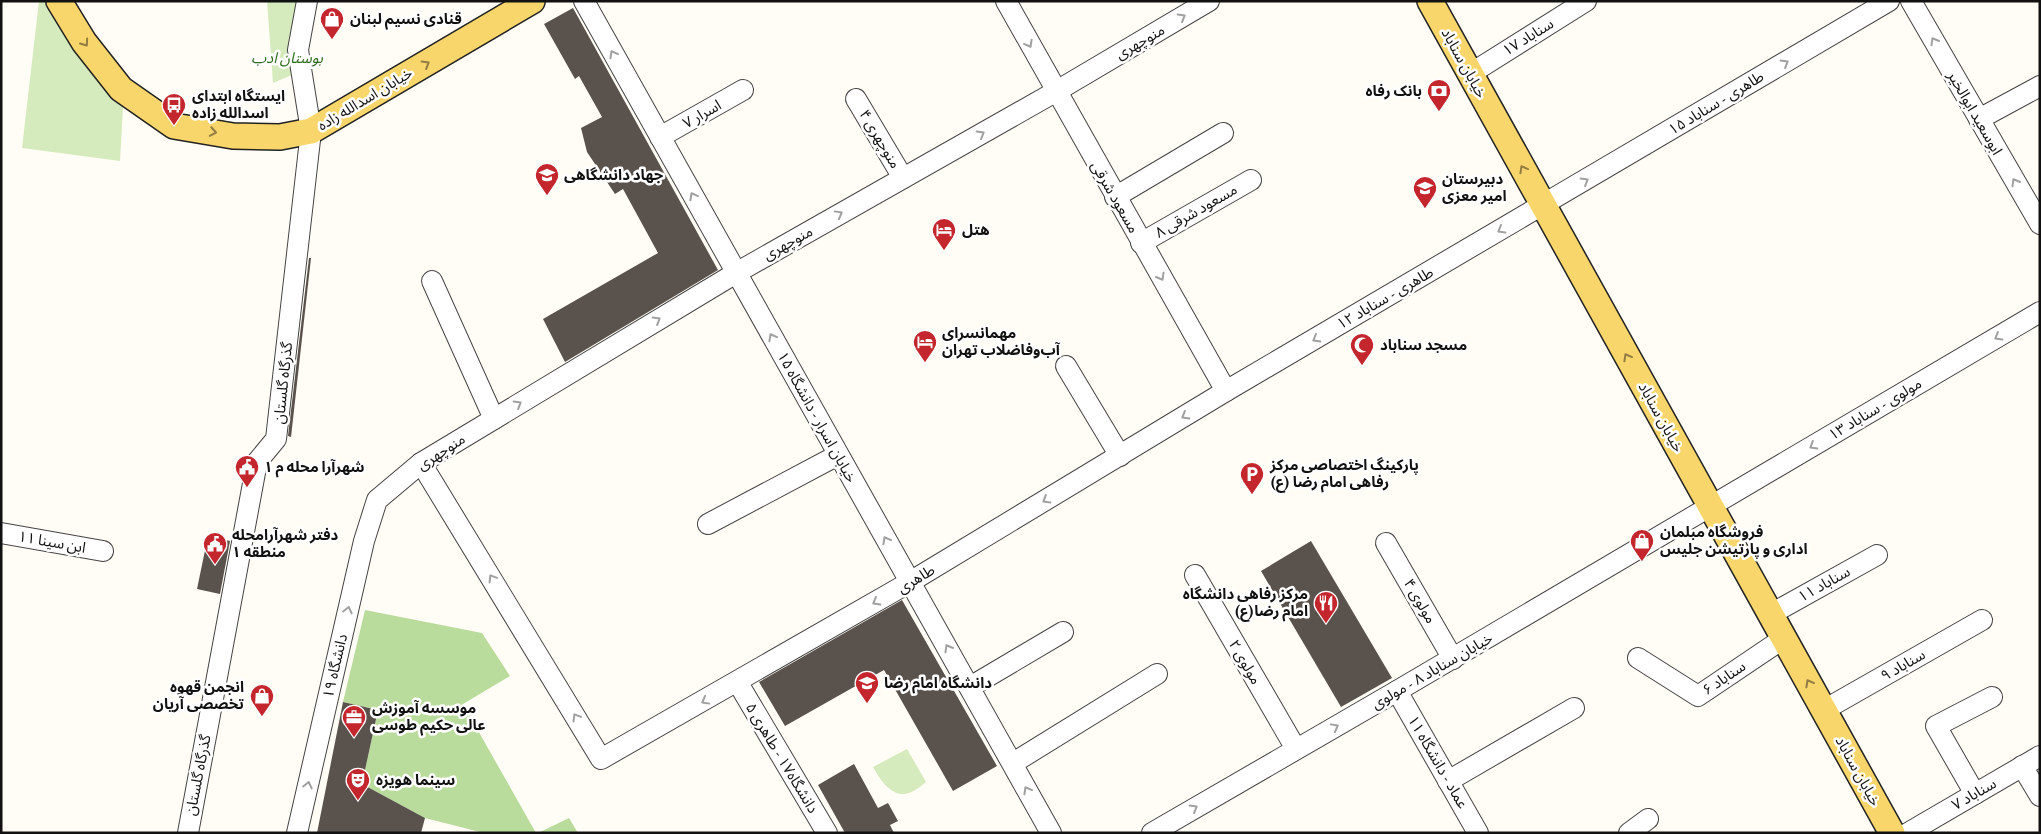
<svg xmlns="http://www.w3.org/2000/svg" width="2041" height="834" font-family="'Crimson Pro','Noto Sans Arabic',serif">
<rect width="100%" height="100%" fill="#fffdf5"/>
<g fill="#d5ebbd">
<polygon points="39,1 47,1 75,53 123,107 120,161 22,148"/>
<polygon points="267,1 304,1 308,68 273,83"/>
<path d="M907,749L926,782C921,786 915,791 909,793C892,799 880,779 873,767Z"/>
</g>
<g fill="#b9dc9c">
<polygon points="365,610 482,633 510,676 463,704 536,833 484,833 425,818 362,784 378,710 343,702"/>
<polygon points="569,818 578,833 538,833"/>
</g>
<g fill="#5a524d">
<polygon points="573,8 718,270 565,362 543,319 658,253 623,189 615,194 587,152 581,128 602,117 579,76 575,79 544,24"/>
<polygon points="309,258 311,258 291,437 288,436"/>
<polygon points="208,536 230,541 220,594 197,589"/>
<polygon points="1311,541 1392,678 1341,707 1261,571"/>
<polygon points="902,600 997,766 953,791 884,670 785,726 759,682"/>
<polygon points="343,702 378,710 362,784 425,818 421,833 317,833"/>
<polygon points="854,764 878,808 888,803 898,821 890,825 894,833 845,833 818,785"/>
</g>
<g fill="none" stroke-linecap="round" stroke-linejoin="round">
<g stroke="#444" stroke-width="22">
<g id="minor">
<polyline points="584,1 1051,833"/>
<polyline points="1006,1 1226,391"/>
<polyline points="1911,1 2040,224"/>
<polyline points="1470,74 1586,1"/>
<polyline points="856,99 903,178"/>
<polyline points="1979,119 2040,86"/>
<polyline points="660,137 743,90"/>
<polyline points="1115,197 1223,133"/>
<polyline points="1141,243 1251,180"/>
<polyline points="432,281 494,419"/>
<polyline points="1066,366 1120,456"/>
<polyline points="421,463 601,759 910,582 1226,391 1889,1"/>
<polyline points="708,524 838,455"/>
<polyline points="1,533 103,551"/>
<polyline points="1386,543 1453,659"/>
<polyline points="1195,575 1296,749"/>
<polyline points="1771,614 1877,555"/>
<polyline points="1638,658 1698,696 1784,638"/>
<polyline points="738,683 827,833"/>
<polyline points="970,687 1063,632"/>
<polyline points="1397,691 1478,833"/>
<polyline points="1824,710 1982,620"/>
<polyline points="1013,763 1157,674"/>
<polyline points="2022,766 2040,796"/>
<polyline points="1448,781 1574,708"/>
<polyline points="1975,794 1936,726 1992,697"/>
<polyline points="188,833 257,462 276,439 311,131 298,50 307,1"/>
<polyline points="297,833 364,541 377,500 421,463 736,273 1055,92 1209,1"/>
<polyline points="1152,833 1397,691 2040,312"/>
<polyline points="1629,833 1648,819"/>
<polyline points="1908,833 2040,756"/>
</g>
</g>
<g stroke="#222" stroke-width="28">
<g id="major">
<polyline points="59,1 84,42 121,89 174,126 233,136 280,137 311,131 532,1"/>
<polyline points="1430,1 1892,833"/>
</g>
</g>
<use href="#minor" stroke="#fff" stroke-width="20"/>
<use href="#major" stroke="#f9d66b" stroke-width="25"/>
</g>
<defs><path id="oneway-chevron" d="M-2-3.5L2.5 0L-2 3.5" fill="none" stroke-width="1.6" stroke-linecap="round" stroke-linejoin="round" transform="scale(1.25)"/></defs>
<g stroke="#a0a0a0">
<use href="#oneway-chevron" transform="translate(1182 17) rotate(-30)"/>
<use href="#oneway-chevron" transform="translate(1934 41) rotate(-120)"/>
<use href="#oneway-chevron" transform="translate(1029 44) rotate(61)"/>
<use href="#oneway-chevron" transform="translate(613 54) rotate(-119)"/>
<use href="#oneway-chevron" transform="translate(1785 63) rotate(-31)"/>
<use href="#oneway-chevron" transform="translate(981 134) rotate(-30)"/>
<use href="#oneway-chevron" transform="translate(1585 181) rotate(-31)"/>
<use href="#oneway-chevron" transform="translate(2015 182) rotate(-120)"/>
<use href="#oneway-chevron" transform="translate(693 196) rotate(-119)"/>
<use href="#oneway-chevron" transform="translate(839 214) rotate(-29)"/>
<use href="#oneway-chevron" transform="translate(1501 230) rotate(150)"/>
<use href="#oneway-chevron" transform="translate(1161 277) rotate(60)"/>
<use href="#oneway-chevron" transform="translate(657 320) rotate(-31)"/>
<use href="#oneway-chevron" transform="translate(772 337) rotate(-119)"/>
<use href="#oneway-chevron" transform="translate(1998 337) rotate(149)"/>
<use href="#oneway-chevron" transform="translate(1316 339) rotate(150)"/>
<use href="#oneway-chevron" transform="translate(518 404) rotate(-31)"/>
<use href="#oneway-chevron" transform="translate(1185 416) rotate(149)"/>
<use href="#oneway-chevron" transform="translate(1813 446) rotate(149)"/>
<use href="#oneway-chevron" transform="translate(1046 500) rotate(149)"/>
<use href="#oneway-chevron" transform="translate(886 540) rotate(-119)"/>
<use href="#oneway-chevron" transform="translate(492 578) rotate(-121)"/>
<use href="#oneway-chevron" transform="translate(876 602) rotate(150)"/>
<use href="#oneway-chevron" transform="translate(348 610) rotate(-77)"/>
<use href="#oneway-chevron" transform="translate(948 648) rotate(-120)"/>
<use href="#oneway-chevron" transform="translate(705 701) rotate(151)"/>
<use href="#oneway-chevron" transform="translate(576 717) rotate(-121)"/>
<use href="#oneway-chevron" transform="translate(1335 727) rotate(-29)"/>
<use href="#oneway-chevron" transform="translate(308 785) rotate(-77)"/>
<use href="#oneway-chevron" transform="translate(1027 790) rotate(-119)"/>
<use href="#oneway-chevron" transform="translate(1194 808) rotate(-31)"/>
</g>
<g stroke="#917d42">
<use href="#oneway-chevron" transform="translate(85 43) rotate(55)"/>
<use href="#oneway-chevron" transform="translate(426 64) rotate(-31)"/>
<use href="#oneway-chevron" transform="translate(213 132) rotate(10)"/>
<use href="#oneway-chevron" transform="translate(1523 169) rotate(-119)"/>
<use href="#oneway-chevron" transform="translate(1627 357) rotate(-119)"/>
<use href="#oneway-chevron" transform="translate(1809 683) rotate(-119)"/>
</g>
<defs>
<g id="shop-pin" transform="scale(1.25)"><path d="M0 17L-7.5 6A9.5 9.5 0 1 1 7.5 6Z" fill="#c4262e" stroke="#fff"/><path d="M-5-2.5h2.3a2.7 3.5 0 0 1 5.4 0H5L5.5 6h-11ZM-1.5-2.5h3a1.5 2.3 0 0 0-3 0Z" fill="#fff"/></g>
<g id="bank-pin" transform="scale(1.25)"><path d="M0 17L-7.5 6A9.5 9.5 0 1 1 7.5 6Z" fill="#c4262e" stroke="#fff"/><path d="M-6-4H6V4H-6ZM0-2.3a2.3 2.3 0 1 0 0 4.6a2.3 2.3 0 1 0 0-4.6Z" fill="#fff"/></g>
<g id="bus-pin" transform="scale(1.25)"><path d="M0 17L-7.5 6A9.5 9.5 0 1 1 7.5 6Z" fill="#c4262e" stroke="#fff"/><path d="M-5-6H5V4H4V6H2V4H-2V6H-4V4H-5ZM-3.5-4V0h7V-4ZM-3.5 1.2v1.5H-2V1.2ZM2 1.2v1.5H3.5V1.2Z" fill="#fff"/></g>
<g id="university-pin" transform="scale(1.25)"><path d="M0 17L-7.5 6A9.5 9.5 0 1 1 7.5 6Z" fill="#c4262e" stroke="#fff"/><path d="M0-5L7-2L0 1L-7-2ZM-4 1L0 2.5L4 1V4Q0 6-4 4Z" fill="#fff"/></g>
<g id="school-pin" transform="scale(1.25)"><path d="M0 17L-7.5 6A9.5 9.5 0 1 1 7.5 6Z" fill="#c4262e" stroke="#fff"/><path d="M0-5L7-2L0 1L-7-2ZM-4 1L0 2.5L4 1V4Q0 6-4 4Z" fill="#fff"/></g>
<g id="hotel-pin" transform="scale(1.25)"><path d="M0 17L-7.5 6A9.5 9.5 0 1 1 7.5 6Z" fill="#c4262e" stroke="#fff"/><path d="M-6-4.5h1.5V1H6V5H4.5V3h-9V5H-6ZM-4 0a1.8 1.8 0 1 1 3.6 0ZM.5 0V-2.5h3Q6-2.5 6 0Z" fill="#fff"/></g>
<g id="mosque-pin" transform="scale(1.25)"><path d="M0 17L-7.5 6A9.5 9.5 0 1 1 7.5 6Z" fill="#c4262e" stroke="#fff"/><path d="M3.5-4.9A6 6 0 1 0 3.5 4.9A5 5 0 1 1 3.5-4.9Z" fill="#fff"/></g>
<g id="civic-pin" transform="scale(1.25)"><path d="M0 17L-7.5 6A9.5 9.5 0 1 1 7.5 6Z" fill="#c4262e" stroke="#fff"/><path d="M-.6-6.5H3V-4.5H.6V-3L4-1V1h2V6H-6V1h2V-1L-.6-3ZM-1.2 2.5V6h2.4V2.5Z" fill="#fff"/></g>
<g id="parking-pin" transform="scale(1.25)"><path d="M0 17L-7.5 6A9.5 9.5 0 1 1 7.5 6Z" fill="#c4262e" stroke="#fff"/><path d="M-3.5-5.5H1a3.5 3.5 0 0 1 0 7H-1V5.5H-3.5ZM-1-3.4V-.6H.8a1.4 1.4 0 0 0 0-2.8Z" fill="#fff"/></g>
<g id="restaurant-pin" transform="scale(1.25)"><path d="M0 17L-7.5 6A9.5 9.5 0 1 1 7.5 6Z" fill="#c4262e" stroke="#fff"/><path d="M-5-6h1v4h1v-4h1v4h1v-4h1v5L-1.5 .5V6h-2V.5L-5-1ZM5-6V6H3V1.5H1.5Q1.5-4 5-6Z" fill="#fff"/></g>
<g id="office-pin" transform="scale(1.25)"><path d="M0 17L-7.5 6A9.5 9.5 0 1 1 7.5 6Z" fill="#c4262e" stroke="#fff"/><path d="M-6-3h4V-5.5h4V-3h4V5H-6ZM-1-4.5V-3h2v-1.5ZM-6 0V1H6V0Z" fill="#fff"/></g>
<g id="theatre-pin" transform="scale(1.25)"><path d="M0 17L-7.5 6A9.5 9.5 0 1 1 7.5 6Z" fill="#c4262e" stroke="#fff"/><path d="M-5-5.5Q0-4 5-5.5V0Q5 5 0 6Q-5 5-5 0ZM-3.3-2.5H-1v1.5H-3.3ZM1-2.5H3.3v1.5H1ZM-2.8 1Q0 5.5 2.8 1Z" fill="#fff"/></g>
</defs>
<g fill-rule="evenodd">
<use href="#shop-pin" x="332" y="19"/>
<use href="#bank-pin" x="1439" y="91"/>
<use href="#bus-pin" x="174" y="105"/>
<use href="#university-pin" x="547" y="175"/>
<use href="#school-pin" x="1425" y="188"/>
<use href="#hotel-pin" x="944" y="230"/>
<use href="#hotel-pin" x="925" y="342"/>
<use href="#mosque-pin" x="1362" y="345"/>
<use href="#civic-pin" x="247" y="467"/>
<use href="#parking-pin" x="1252" y="474"/>
<use href="#shop-pin" x="1642" y="541"/>
<use href="#civic-pin" x="215" y="544"/>
<use href="#restaurant-pin" x="1326" y="603"/>
<use href="#university-pin" x="867" y="683"/>
<use href="#shop-pin" x="262" y="696"/>
<use href="#office-pin" x="354" y="717"/>
<use href="#theatre-pin" x="358" y="780"/>
</g>
<g text-anchor="middle" dominant-baseline="central" stroke-width="5" stroke-linejoin="round" paint-order="stroke">
<g font-size="15" font-weight="bold" fill="#111" stroke="#fff" text-anchor="start">
<text x="350" y="19">قنادی نسیم لبنان</text>
<text x="1422" y="91" text-anchor="end">بانک رفاه</text>
<text x="192" y="96">ایستگاه ابتدای<tspan x="192" dy="17">اسدالله زاده</tspan></text>
<text x="564" y="175">جهاد دانشگاهی</text>
<text x="1442" y="179">دبیرستان<tspan x="1442" dy="17">امیر معزی</tspan></text>
<text x="962" y="230">هتل</text>
<text x="942" y="333">مهمانسرای<tspan x="942" dy="17">آب‌و‌فاضلاب تهران</tspan></text>
<text x="1380" y="345">مسجد سناباد</text>
<text x="1270" y="465">پارکینگ اختصاصی مرکز<tspan x="1270" dy="17">رفاهی امام رضا (ع)</tspan></text>
<text x="264" y="467">شهرآرا محله م ۱</text>
<text x="1660" y="532">فروشگاه مبلمان<tspan x="1660" dy="17">اداری و پارتیشن جلیس</tspan></text>
<text x="232" y="535">دفتر شهرآرامحله<tspan x="232" dy="17">منطقه ۱</tspan></text>
<text x="1308" y="594" text-anchor="end">مرکز رفاهی دانشگاه<tspan x="1308" dy="17">امام رضا(ع)</tspan></text>
<text x="884" y="683">دانشگاه امام رضا</text>
<text x="244" y="687" text-anchor="end">انجمن قهوه<tspan x="244" dy="17">تخصصی آریان</tspan></text>
<text x="372" y="708">موسسه آموزش<tspan x="372" dy="17">عالی حکیم طوسی</tspan></text>
<text x="376" y="780">سینما هویزه</text>
</g>
<g font-size="15" fill="#111" stroke="#fff">
<text transform="translate(1528 37) rotate(-32)">سناباد ۱۷</text>
<text transform="translate(1140 42) rotate(-30)">منوچهری</text>
<text transform="translate(1464 63) rotate(61)">خیابان سناباد</text>
<text transform="translate(365 99) rotate(-31)">خیابان اسدالله زاده</text>
<text transform="translate(1716 103) rotate(-31)">طاهری - سناباد ۱۵</text>
<text transform="translate(1975 113) rotate(60)">ابوسعید ابوالخیر</text>
<text transform="translate(702 114) rotate(-30)">اسرار ۷</text>
<text transform="translate(880 139) rotate(59)">منوچهری ۴</text>
<text transform="translate(1115 197) rotate(60)">مسعود شرقی</text>
<text transform="translate(1196 211) rotate(-30)">مسعود شرقی ۸</text>
<text transform="translate(788 243) rotate(-29)">منوچهری</text>
<text transform="translate(1385 298) rotate(-30)">طاهری - سناباد ۱۲</text>
<text transform="translate(283 383) rotate(-84)">گذرگاه گلستان</text>
<text transform="translate(1875 409) rotate(-31)">مولوی - سناباد ۱۳</text>
<text transform="translate(817 417) rotate(61)">خیابان اسرار - دانشگاه ۱۵</text>
<text transform="translate(1661 417) rotate(61)">خیابان سناباد</text>
<text transform="translate(441 452) rotate(-33)">منوچهری</text>
<text transform="translate(52 542) rotate(10)">ابن سینا ۱۱</text>
<text transform="translate(916 579) rotate(-31)">طاهری</text>
<text transform="translate(1824 584) rotate(-29)">سناباد ۱۱</text>
<text transform="translate(1420 601) rotate(60)">مولوی ۴</text>
<text transform="translate(1245 662) rotate(60)">مولوی ۲</text>
<text transform="translate(1903 665) rotate(-30)">سناباد ۹</text>
<text transform="translate(335 666) rotate(-77)">دانشگاه ۱۹</text>
<text transform="translate(1432 671) rotate(-30)">خیابان سناباد ۸ - مولوی</text>
<text transform="translate(1724 678) rotate(-34)">سناباد ۶</text>
<text transform="translate(782 758) rotate(59)">دانشگاه۱۷ - طاهری ۵</text>
<text transform="translate(1438 762) rotate(60)">عماد - دانشگاه ۱۱</text>
<text transform="translate(1858 771) rotate(61)">خیابان سناباد</text>
<text transform="translate(198 775) rotate(-79)">گذرگاه گلستان</text>
<text transform="translate(1974 794) rotate(-30)">سناباد ۷</text>
</g>
<g font-size="15" font-style="italic" fill="#2f6b1f" stroke="#fff">
<text x="287" y="58">بوستان ادب</text>
</g>
</g>
<rect width="2041" height="834" fill="none" stroke="#111111" stroke-width="5"/>
</svg>
